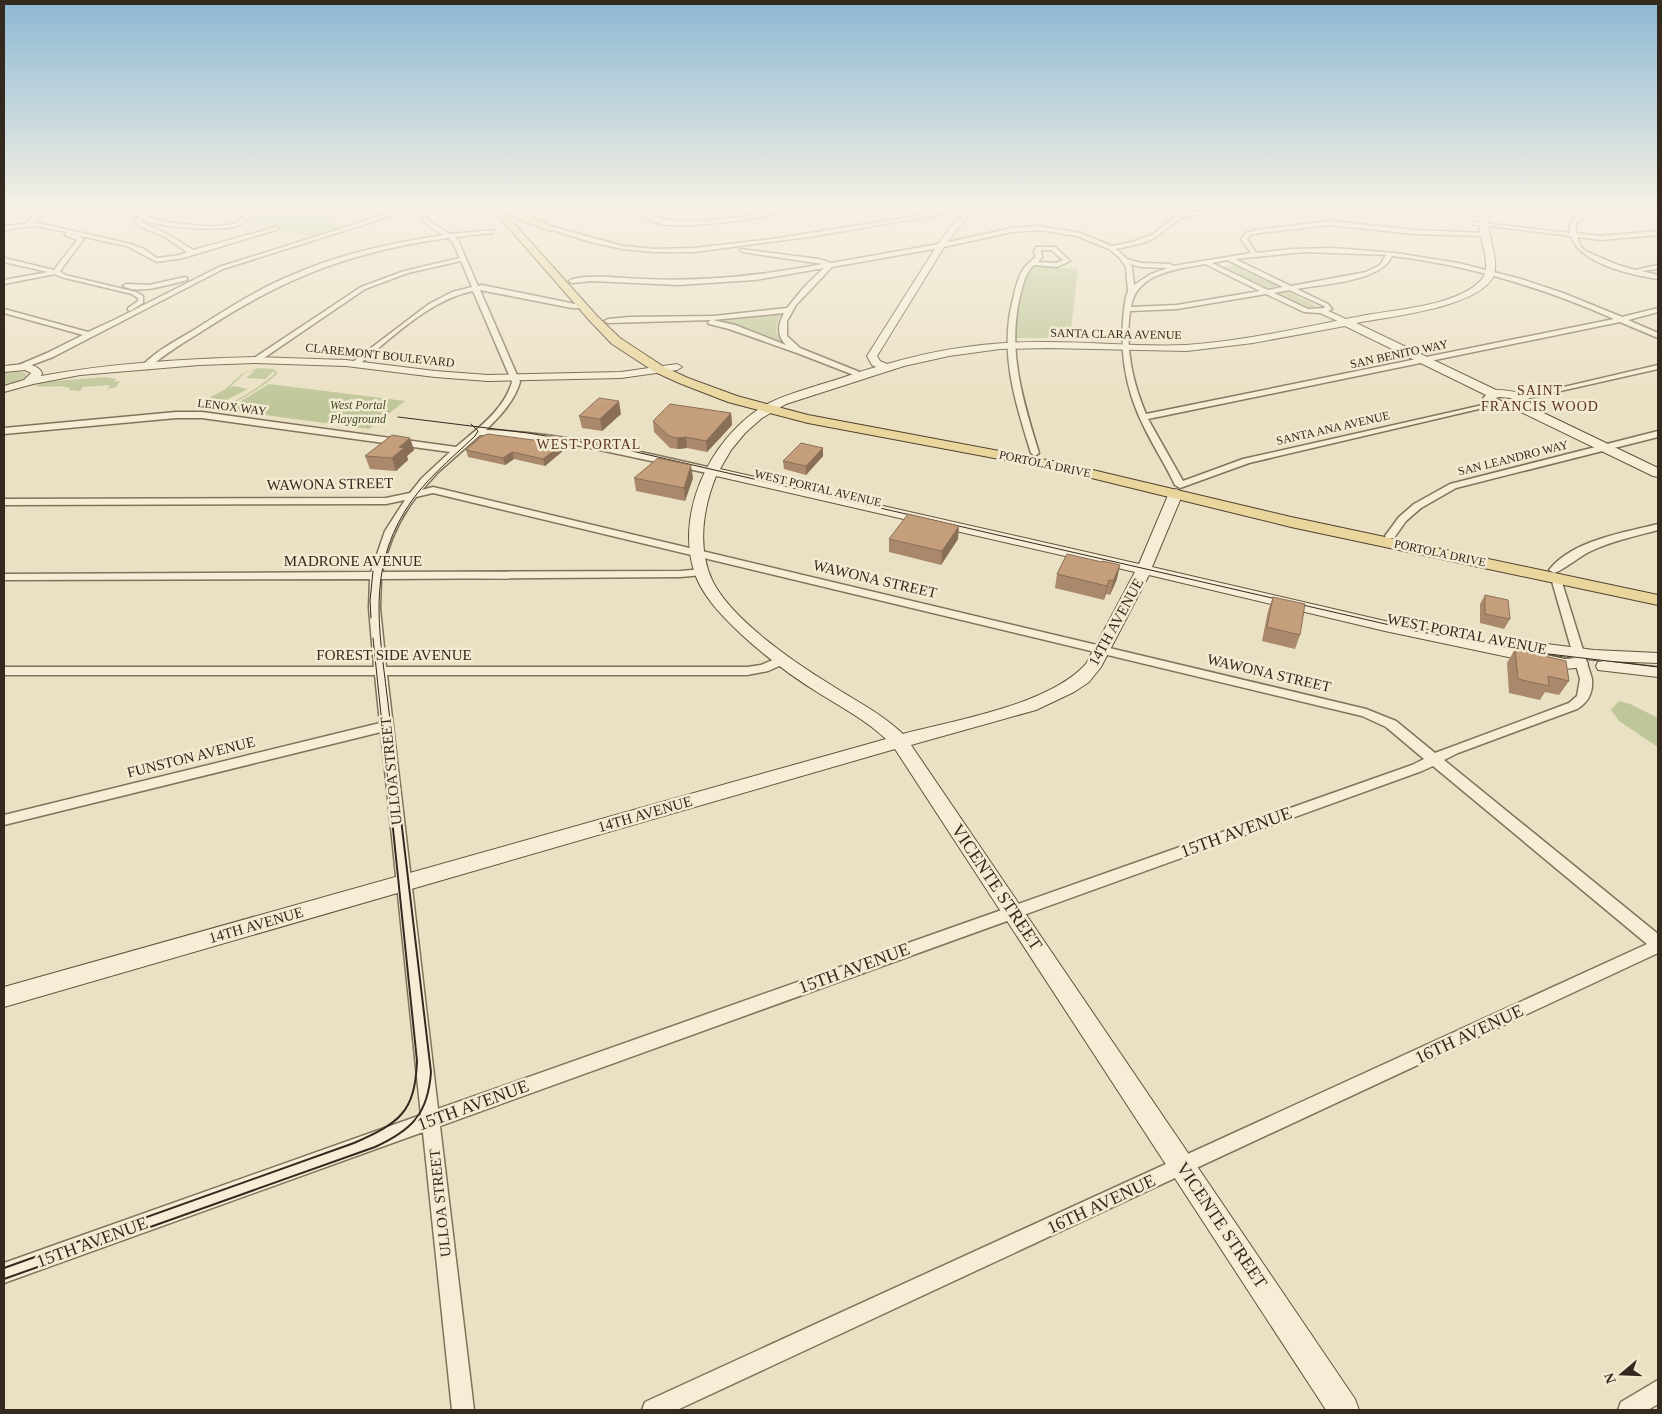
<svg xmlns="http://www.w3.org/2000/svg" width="1662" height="1414" font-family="Georgia,serif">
<rect width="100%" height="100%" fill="#eae0c3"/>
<g fill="#bfc698" fill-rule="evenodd">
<polygon points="261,209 381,209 375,213 359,210 325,221 348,226 312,237 246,221"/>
<path d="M1033,265L1078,269L1070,338H1014C1015,311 1019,288 1033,265Z"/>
<polygon points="1234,265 1278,286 1266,288 1223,267"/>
<polygon points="1286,291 1317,306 1306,308 1275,293"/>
<polygon points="781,314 783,315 779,316 776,331 782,343 780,344 712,320"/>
<path d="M259,368L274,369L278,373C264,387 220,417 200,407L201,402L224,390L243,373ZM255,370L246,378L265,379L274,371L275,373C262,386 221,415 203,406V403L208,399L222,402L248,389L234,386L229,388L245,373Z"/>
<polygon points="16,371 26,373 26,377 18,382 4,386 4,373"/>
<path d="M105,377L116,379L114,382L120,381L116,387L107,389L110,385L83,387L80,391L69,390L70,388C59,384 47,388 35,386L43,382Z"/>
<polygon points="269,384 405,401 369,429 227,410"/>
<polygon points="1619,701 1630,704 1658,718 1658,747 1619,721 1611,710"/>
</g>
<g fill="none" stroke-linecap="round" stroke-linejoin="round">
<g stroke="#82725b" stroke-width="3">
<g id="street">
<path d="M44,209H51L33,222L131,244L144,249L157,258L180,255L187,252L165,237L139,226L134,221C141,213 154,209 165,209L146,218C170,222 209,230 232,224C242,221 247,209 259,209C253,215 245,223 237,226C220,232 158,227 142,219L140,221L169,235L193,250L276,227L279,229L183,258L157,262L127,246L80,236L83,240L60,271L65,275L136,292L143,296V303L130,311L128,310V308L138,301V298L132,294L61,277L55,274L4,284V280L48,272L4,262V258L54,270L77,240L65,235L67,232L34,226L4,230V226L24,224Z"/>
<polygon points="111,209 107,212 104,210 105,209"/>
<polygon points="208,209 214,209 209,214 205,214"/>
<polygon points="403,209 413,209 223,269 53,357 21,369 14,367 47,353 83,335 4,313 4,309 88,332 114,320 219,267"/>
<path d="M420,209H426L427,217L430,222L450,234L494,230L492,233L455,237L458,240L478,286L482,285L585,306L582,308H572L480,290L520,382C514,402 500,416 486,430C563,433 637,451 712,468L717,471L712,474L567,443L480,435L438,472L422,490L433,487L1366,709L1396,721L1435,753L1569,703L1577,696L1580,679L1551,578L1552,576H1560L1592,679C1593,692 1589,702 1577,709L1458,753L1444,760L1658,934V953L677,1410H642L645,1402L1647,944L1433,766L1422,771L440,1126L474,1410H452L423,1132L4,1283V1263L421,1115L381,732L4,825V815L380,723L375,675H4V667H374L369,608L370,579L4,580V574L371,572L385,531L405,500L386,504L4,505V499L386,498L410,493L422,478L450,452L202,418H176L4,434V428L176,412H202L456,447C477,429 504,410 512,382L473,291C429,300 392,338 357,366L350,364L429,304L452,292L472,287L461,261L408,273L365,289L258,362L251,360L361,287L404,271L460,258L452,241L448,238C354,251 287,276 207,328C187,341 166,352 148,369L141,367C156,350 178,340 197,328C229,308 261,287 297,273C343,253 393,243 443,235C432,228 422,224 420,209ZM433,493L1362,716L1386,727L1424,759L1412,765L438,1109L387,675H747L768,671L786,663L788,660L782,656L761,665L747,667H386L380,608L381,579L681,577L702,575L707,572L702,569L681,571L382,572C388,544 399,519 416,497Z"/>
<polygon points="958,209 972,209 815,236 694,252 654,252 623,249 590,242 547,228 550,226 623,246 654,249 694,248 773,239"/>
<path d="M1217,209H1241L1186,216C1175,221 1167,229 1157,236C1146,244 1129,246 1116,249L1127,259L1141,263L1170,264L1173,266L1251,253L1241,239L1246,233L1256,230L1330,221L1414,230L1486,233L1488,236L1414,234L1330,225L1259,233L1250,235L1247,239L1256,253L1292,249L1333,248L1395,253L1458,263L1521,279L1563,293L1622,317L1658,308V312L1628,320L1658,333V338L1620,322L1148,419L1183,481L1243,459L1496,402L1500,404L1249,463L1180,488L1175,485C1166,466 1155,449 1146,431C1123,387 1118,344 1126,296L1128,292L1126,267L1120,258L1109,249L1077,236L1039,230L1012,232L939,248L832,267L796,305L787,321V336L800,348L862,373L863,375L859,377L797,353L729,329L709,324L708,322L711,320L608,323L604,321L608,319L630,317L714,316L787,308L805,286L824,268L755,280L678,285L592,281L572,283L569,281C581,273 628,279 644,279C706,282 763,275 823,264L742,252L740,249L819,259L831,263L939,244L1012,228L1039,226L1080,233L1112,246L1132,242L1152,235L1174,217L1183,213ZM1304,252L1386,255L1380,265L1366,272L1291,286L1235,259ZM1392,256C1470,265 1543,288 1614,319L1146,414C1132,381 1125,347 1130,311L1177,309L1266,294L1304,312L1320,313L1347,325L1351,323L1350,321L1328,311L1332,309L1328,304L1297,289C1322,284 1381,282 1392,256ZM1227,260L1283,287L1268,290L1212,263ZM1130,264L1141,267L1168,268L1151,274L1134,285L1132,267ZM1205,264L1260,291L1177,305L1131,307C1136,273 1177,269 1205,264ZM1289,290L1324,306L1325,308L1308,309L1274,293ZM784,313C778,325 776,334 786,345L735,325L713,320Z"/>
<polygon points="1428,209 1448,209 1486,215 1483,217"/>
<path d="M1595,209H1604C1592,215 1573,216 1576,233L1601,236L1658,231V235L1601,240L1577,237L1581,247L1587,252L1618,265L1635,270L1658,265V269L1641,271L1658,275V279C1632,275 1580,264 1571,236L1472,224L1475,222L1570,233C1567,217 1583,213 1595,209Z"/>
<path d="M1036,247H1055L1070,261L1057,267L1034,265C1025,273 1023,285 1020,296C1007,351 1023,401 1039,453L1035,456L1031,453C1015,402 999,352 1013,299C1015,289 1018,276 1025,267C1028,263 1032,260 1036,257L1034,252ZM1041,250H1051L1063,260L1056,263L1038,262L1042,257Z"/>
<path d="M185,277L187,278V280C171,284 138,295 123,286L126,284L149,285Z"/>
<polygon points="1658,365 1658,369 1521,400 1517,398"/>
<polygon points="1658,431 1658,437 1456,488 1421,508 1406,521 1394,538 1386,538 1385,536 1399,517 1414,504 1450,484"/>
<path d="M1658,524V530C1636,536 1612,541 1591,551C1580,556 1562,571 1554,573L1549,570C1573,540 1623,533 1658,524Z"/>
<polygon points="1658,1380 1658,1404 1648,1410 1618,1410 1621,1402"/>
</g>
</g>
<g stroke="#64533e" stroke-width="2">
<g id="secondary">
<path d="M634,209H643C671,236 763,209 802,209L739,221L687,226L664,225L644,219Z"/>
<path d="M965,209H973L946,244L877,356L880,361L887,364C939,349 992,341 1047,342C1093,342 1140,347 1186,345C1249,341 1311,325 1372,314C1403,309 1461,304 1482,279C1493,266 1478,236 1479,220C1479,217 1481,213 1482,209H1490C1484,230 1497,249 1495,270C1491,307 1385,317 1356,323L1496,390C1510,390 1525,392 1534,404L1531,407L1658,468V477L1653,476L1521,412C1507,412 1492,410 1483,398L1486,395L1345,326L1253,343L1187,351L1047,348L1000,349L949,356L904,366L786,404L762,418L745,433L731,450L720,469L1139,564L1169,493L1176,489L1183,493L1152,567L1385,621L1565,659L1576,658L1539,653L1533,652L1531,648L1533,644L1539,643L1594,650L1658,653V663L1604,661L1658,667V677L1598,670L1596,666L1598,662L1604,661L1585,659L1588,663L1586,667L1565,669L1385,631L1149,575L1101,667L1089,682L1074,692L1036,710L911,745L1355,1399L1359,1410H1326L895,749L4,1007V987L886,739C866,720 841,707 817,692C791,676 765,656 742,635C725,619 706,600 697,579C672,518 709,440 762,407C780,396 801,391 822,384C840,379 858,372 876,367L872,365L867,356L938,244ZM1499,397L1511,398L1521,404H1506L1496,398ZM716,476L1135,572L1086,664C1049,705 956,720 903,734C881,713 854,700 828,683C792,661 730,618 712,580C697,547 703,508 716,476Z"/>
<path d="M255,357L346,360L435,371L488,375L621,372L677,364L682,367L677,370L621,378L488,381L435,377L346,366L255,363L199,365L80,375L33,384L4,392V386L24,380L31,373L25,370L4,372V366C16,365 36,360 42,373L41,376C111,363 183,359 255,357Z"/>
</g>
</g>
<g stroke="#50402f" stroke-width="2">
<g id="primary">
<polygon points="492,209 501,209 598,317 620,338 664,367 688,378 737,396 808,415 1063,463 1291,517 1658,595 1658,605 1291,527 1063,471 808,423 728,402 679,383 655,372 612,344 590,321"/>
<polygon points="508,209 514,209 555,228 550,231 518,219 508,213"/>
</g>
</g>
<use href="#street" fill="#f5edd5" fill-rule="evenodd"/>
<use href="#secondary" fill="#f5edd5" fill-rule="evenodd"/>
<use href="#primary" fill="#ead69d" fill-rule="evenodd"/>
<g stroke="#33291e" stroke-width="1">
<polyline points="398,417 528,433 623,449 1416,631 1532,652 1658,667"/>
<polyline points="371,618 370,601 373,571"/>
<polyline points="373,638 392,820"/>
<path d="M402,820C397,778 392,737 387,695C379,628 368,572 405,511C423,481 450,460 475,436L478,431L471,424"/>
</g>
<g stroke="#33291e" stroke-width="2">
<path d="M4,1268L354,1143C399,1123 415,1113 417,1061L392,819"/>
<path d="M4,1279L375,1147C412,1130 428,1114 431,1072L401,819"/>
</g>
</g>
<g fill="#a9886b">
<polygon points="731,413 732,425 707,452 687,448 678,449 670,448 654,432 653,421"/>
<polygon points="621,414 602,431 582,428 579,416"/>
<polygon points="410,438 414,450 407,456 408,460 396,471 370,469 365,456"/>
<polygon points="823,448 823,456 806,475 784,469 783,461"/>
<polygon points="466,450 564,450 545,466 514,459 505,465 468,457"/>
<polygon points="634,478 693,478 685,501 636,491"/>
<polygon points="889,539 958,539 941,565 889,552"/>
<polygon points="1057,574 1117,579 1110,595 1106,594 1104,600 1055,588"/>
<polygon points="1485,595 1510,619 1504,629 1480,623 1480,604"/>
<polygon points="1273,597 1300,635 1295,649 1262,641 1268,611"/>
<polygon points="1515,649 1569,681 1559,695 1545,692 1540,700 1509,693 1507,663"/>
</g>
<g fill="#8a6f57">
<polygon points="619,401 621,414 602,431 600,419"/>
<polygon points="731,413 732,425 707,452 706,441"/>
<polygon points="686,437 687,448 678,449 677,438"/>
<polygon points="410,438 414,450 407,456 408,460 396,471 392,458 399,447"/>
<polygon points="563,444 564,450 545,466 543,459"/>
<polygon points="823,448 823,456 806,475 806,466"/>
<polygon points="512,452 514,459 505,465 503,458"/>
<polygon points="691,465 693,478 685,501 684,488"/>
<polygon points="959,526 958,539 941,565 942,551"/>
<polygon points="1120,565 1117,579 1110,595 1113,581"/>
<polygon points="1109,580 1106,594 1104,600 1107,586"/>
</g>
<g fill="#c59e7c" stroke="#8a6f57">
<polygon points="599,398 619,401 600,419 579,416"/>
<polygon points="670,404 731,413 706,441 686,437 677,438 669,436 653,421"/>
<polygon points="488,434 563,444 543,459 512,452 503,458 466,450 482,436"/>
<polygon points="392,435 410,438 399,447 404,448 392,458 365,456"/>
<polygon points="801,443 823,448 806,466 783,461"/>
<polygon points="658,458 691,465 684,488 634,478"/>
<polygon points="908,514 959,526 942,551 889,539"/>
<polygon points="1067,554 1102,562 1103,561 1120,565 1113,581 1109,580 1107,586 1057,574"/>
<polygon points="1485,595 1508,600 1510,619 1485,614"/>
<polygon points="1273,597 1305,604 1300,635 1267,627"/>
<polygon points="1515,649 1566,661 1569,681 1548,676 1549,686 1518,679"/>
</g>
<linearGradient id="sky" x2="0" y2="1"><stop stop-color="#8db8d4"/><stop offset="0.51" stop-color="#f6f1e4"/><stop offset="1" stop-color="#f6f1e4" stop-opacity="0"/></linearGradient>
<rect width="1662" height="407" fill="url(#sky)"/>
<g text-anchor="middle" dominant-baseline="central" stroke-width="5" stroke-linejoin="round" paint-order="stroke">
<g font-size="12" fill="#33291e" stroke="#f2ead1">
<text transform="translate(1116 334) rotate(1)">SANTA CLARA AVENUE</text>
<text transform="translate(1399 354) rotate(-12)">SAN BENITO WAY</text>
<text transform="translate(380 355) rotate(6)">CLAREMONT BOULEVARD</text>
<text transform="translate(232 407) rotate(7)">LENOX WAY</text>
<text transform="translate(1333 428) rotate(-13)">SANTA ANA AVENUE</text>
<text transform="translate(1513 458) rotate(-14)">SAN LEANDRO WAY</text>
<text transform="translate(1045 464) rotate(12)">PORTOLA DRIVE</text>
<text transform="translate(818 488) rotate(13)">WEST PORTAL AVENUE</text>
<text transform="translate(1440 553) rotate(12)">PORTOLA DRIVE</text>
</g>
<g font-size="12" font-style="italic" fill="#424e26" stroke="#f2ead1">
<text x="358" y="405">West Portal<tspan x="358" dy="14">Playground</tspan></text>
</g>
<g font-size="14" letter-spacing="1" fill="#5c3121" stroke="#f2ead1">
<text x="1540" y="390">SAINT<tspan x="1540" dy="16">FRANCIS WOOD</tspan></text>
<text x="589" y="444">WEST PORTAL</text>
</g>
<g font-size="15" fill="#33291e" stroke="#f2ead1">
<text transform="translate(330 484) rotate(-1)">WAWONA STREET</text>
<text x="353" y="561">MADRONE AVENUE</text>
<text transform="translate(875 579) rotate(13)">WAWONA STREET</text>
<text transform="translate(1116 622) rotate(-61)">14TH AVENUE</text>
<text transform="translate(1467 634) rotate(11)">WEST PORTAL AVENUE</text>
<text x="394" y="655">FOREST SIDE AVENUE</text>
<text transform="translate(1269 673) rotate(13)">WAWONA STREET</text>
<text transform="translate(191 757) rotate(-14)">FUNSTON AVENUE</text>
<text transform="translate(391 771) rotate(-96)">ULLOA STREET</text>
<text transform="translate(645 814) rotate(-16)">14TH AVENUE</text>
<text transform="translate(256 925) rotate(-16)">14TH AVENUE</text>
<text transform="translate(440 1203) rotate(-96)">ULLOA STREET</text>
</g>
<g font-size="18" fill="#33291e" stroke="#f2ead1">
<text transform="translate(1236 832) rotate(-20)">15TH AVENUE</text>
<text transform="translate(997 887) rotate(56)">VICENTE STREET</text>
<text transform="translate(854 968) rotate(-20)">15TH AVENUE</text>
<text transform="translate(1469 1034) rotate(-25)">16TH AVENUE</text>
<text transform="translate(473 1105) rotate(-20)">15TH AVENUE</text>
<text transform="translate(1101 1204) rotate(-25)">16TH AVENUE</text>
<text transform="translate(1222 1225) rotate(56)">VICENTE STREET</text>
<text transform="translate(92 1242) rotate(-20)">15TH AVENUE</text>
</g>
</g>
<rect width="1662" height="1414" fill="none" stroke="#33291e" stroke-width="10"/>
<g transform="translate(1622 1374) rotate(251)" stroke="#f2ead1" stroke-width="4" paint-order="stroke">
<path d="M0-4L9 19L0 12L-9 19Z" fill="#33291e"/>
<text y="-8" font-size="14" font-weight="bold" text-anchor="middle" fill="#33291e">N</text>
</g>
</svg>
